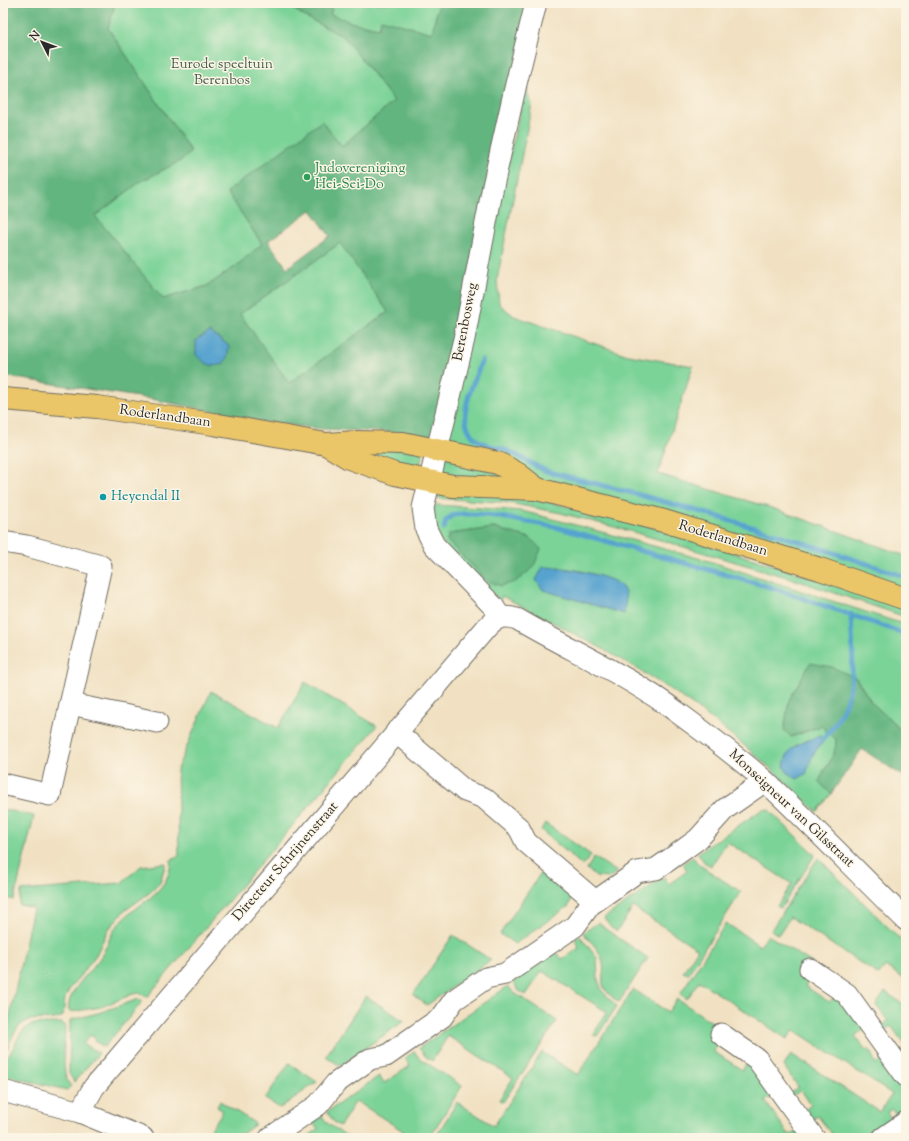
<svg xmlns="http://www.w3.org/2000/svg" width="909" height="1141" font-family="'Sorts Mill Goudy',serif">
<rect width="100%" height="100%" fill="#fcf5e5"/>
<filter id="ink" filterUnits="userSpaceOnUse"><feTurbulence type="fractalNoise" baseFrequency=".025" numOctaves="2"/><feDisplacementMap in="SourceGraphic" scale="8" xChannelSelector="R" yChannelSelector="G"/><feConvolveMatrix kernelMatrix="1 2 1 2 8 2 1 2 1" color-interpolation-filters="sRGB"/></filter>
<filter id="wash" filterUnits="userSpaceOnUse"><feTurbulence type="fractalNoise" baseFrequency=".012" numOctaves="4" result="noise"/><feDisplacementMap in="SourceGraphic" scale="16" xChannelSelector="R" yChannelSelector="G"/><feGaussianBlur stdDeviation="0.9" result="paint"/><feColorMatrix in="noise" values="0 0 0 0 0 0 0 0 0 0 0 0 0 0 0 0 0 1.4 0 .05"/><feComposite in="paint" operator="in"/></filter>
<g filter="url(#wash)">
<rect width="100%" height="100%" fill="#f1e1c2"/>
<g fill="#7bd398" stroke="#537f62" fill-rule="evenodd">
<polygon points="115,3 285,3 304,16 344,37 394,101 341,147 322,121 227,192 262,244 235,267 207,286 163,299 95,216 140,182 180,161 191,152 108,28"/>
<polygon points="304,3 439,3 432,33 382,20 379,28 353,23 330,14 332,10 315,11"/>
<polygon points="527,80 528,96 532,104 497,280 499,304 514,316 628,355 693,366 658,474 778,510 906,556 906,590 541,481 446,447 472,318"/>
<polygon points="340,243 388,312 289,383 240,314"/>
<polygon points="343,447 424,451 417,474"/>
<polygon points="444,455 523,482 438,478"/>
<polygon points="435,487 516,494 658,529 906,607 906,617 790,578 633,532 561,513 504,502 432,498"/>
<path d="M437,505L522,511L568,523L709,561L906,625V742L897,726L872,703L856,678L791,737L821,726L836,739V753L824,770L819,782L831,794L817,812C766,762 711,714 649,676C602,647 552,622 502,596L500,601L437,537L431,508ZM494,528L530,538L488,581L447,541L449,534ZM557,567L582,571L611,580ZM820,735L816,751L792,777L786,770L814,738Z"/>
<path d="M305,682L377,726L147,997L139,993L133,994L101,1007L70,1012C62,997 92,970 100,958C107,948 109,936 117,926C136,902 170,895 171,860L179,856L177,769L211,691L278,728Z"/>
<polygon points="3,809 34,816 14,900 3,897 3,830 5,825"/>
<polygon points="763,809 769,810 815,855 781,908 777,906 792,884 727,842 711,866 704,862 698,853"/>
<polygon points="545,823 591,855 583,866 541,830"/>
<polygon points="594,857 617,872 609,878 596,877 587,869"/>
<polygon points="693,857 698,864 741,892 688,974 683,972 698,949 633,907 617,931 611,928 604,918 664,877 669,884 687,871 683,863"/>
<polygon points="818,858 906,945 906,980 885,966 879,975 790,917 778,935 771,930"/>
<path d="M166,863L160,882L152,891L123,912L108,930L96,955L69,990L65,998L63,1016C50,1024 34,1014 21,1025C11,1033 11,1046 3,1054V1047L33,908L19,905L21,891L121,883L141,866Z"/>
<polygon points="542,871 572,897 569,906 515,944 500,934"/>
<path d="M599,922L604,928L648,958L619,1002C592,984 608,979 602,959C599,949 590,941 583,933Z"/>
<polygon points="726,923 760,946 768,935 812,963 811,977 805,986 829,1002 833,998 838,996 864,1029 855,1036 866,1050 869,1049 876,1064 885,1058 906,1086 902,1088 906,1097 905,1111 897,1116 892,1109 887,1112 892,1120 865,1138 834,1138 818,1116 809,1122 802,1112 811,1105 801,1090 791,1097 789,1094 798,1087 784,1066 791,1054 880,1112 892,1094 794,1030 787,1039 699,981 687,999 680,994"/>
<polygon points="453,935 491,960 427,1005 413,995"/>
<polygon points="580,936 597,958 598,980 602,991 617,1006 597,1036 593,1035 607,1012 542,971 526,995 519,991 513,982 556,952 562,959 579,948 575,939"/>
<polygon points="508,986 513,992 557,1021 503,1102 499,1100 513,1078 448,1036 432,1061 426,1057 419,1048"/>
<polygon points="633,989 668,1012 677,999 721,1028 720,1042 713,1051 742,1070 749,1060 774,1095 765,1101 789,1135 799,1129 805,1138 435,1138 457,1102 494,1126 542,1052 578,1075"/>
<polygon points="885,992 906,1006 906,1046 891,1026 882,1032 879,1028 888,1021 876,1005"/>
<polygon points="366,996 404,1021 340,1066 326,1056"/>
<polygon points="139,999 143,1001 104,1047 95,1041 96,1039 90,1035 83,1044 99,1053 74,1082 69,1073 70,1020 98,1013"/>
<path d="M62,1023L65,1026C65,1041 60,1076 71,1086L67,1090L3,1075V1060C10,1055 12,1050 16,1042C26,1019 40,1024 62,1023Z"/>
<polygon points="414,1051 419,1058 462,1086 429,1138 414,1138 356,1101 340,1126 334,1122 327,1112 379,1076 384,1083 410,1066 405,1058"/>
<polygon points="289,1063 317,1082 280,1108 265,1099"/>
<polygon points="220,1101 256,1124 236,1138 205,1138 223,1111 217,1107"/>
<polygon points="322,1116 327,1123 350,1138 306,1138 318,1129 313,1122"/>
</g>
<g fill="#64b580" stroke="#487056" fill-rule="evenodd">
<path d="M3,3H115L108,28L191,152L180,161L140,182L95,216L163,299L207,286L235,267L262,244L227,192L322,121L342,146L394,101L344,37L304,16L285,3H304L315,11L317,5L332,9L330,14L353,23L379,28L381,19L432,33L439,3H532L435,440L388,432L322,429L264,422L151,399L3,376ZM311,210L330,236L287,268L268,241ZM340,243L388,312L289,383L240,314Z"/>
<polygon points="494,528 530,538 541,549 533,568 515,582 501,586 488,581 447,541 449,534"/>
<path d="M810,663L832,667L856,678L872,703L897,726L906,742V778L862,749L831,794L819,782C826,764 836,759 836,739L821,726L791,737L784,730L789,700Z"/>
</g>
<g fill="#56a3cf" stroke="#40677d">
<path d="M210,332L229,346L227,358L223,364C211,368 205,364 196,355V340Z"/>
<path d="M543,567C560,567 611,574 622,587C628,595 625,606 624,614L543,590L536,580Z"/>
<path d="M820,735L826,738L813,754L806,774L797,779L788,773L784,766C788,742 803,744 820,735Z"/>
</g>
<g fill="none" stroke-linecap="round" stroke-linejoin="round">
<g stroke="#56a3cf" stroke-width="5">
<path d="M482,360C474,383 451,423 479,441C487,446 497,447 505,450C521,456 533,466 549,472C670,501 789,536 906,577"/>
<polyline points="444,528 446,520 455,514 474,514 495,516 556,527 770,587 906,634"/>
<path d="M825,737C859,697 853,663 851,614"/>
</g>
</g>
</g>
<g filter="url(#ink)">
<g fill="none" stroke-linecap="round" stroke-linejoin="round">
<g stroke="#706b60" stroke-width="23">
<g id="minor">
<polyline points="3,542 27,546 101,566 50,795 3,784"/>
<polyline points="500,617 493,606 434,545 426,529 423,508 464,339 493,186 516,84 536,3"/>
<polyline points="70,704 157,722"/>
<polyline points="396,732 465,791 484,798 519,828 526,842 595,901"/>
<polyline points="810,969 847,994 906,1076"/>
<polyline points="721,1034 757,1059 814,1138"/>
<polyline points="3,1091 80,1112 143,1138"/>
<path d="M80,1112L94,1087L487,627C497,617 503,615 517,619C566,648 619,671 666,704C700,729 735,754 766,782C814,827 859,874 906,920"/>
<polyline points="270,1138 318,1105 336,1083 370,1059 386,1056 442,1017 454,1000 486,978 505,974 575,926 590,905 637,872 656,869 683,850 698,839 725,809 765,781"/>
<polyline points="883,1138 906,1122"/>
</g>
</g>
<g stroke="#706b60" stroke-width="24">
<g id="major">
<polyline points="3,399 97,407 213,424 326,444 357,442 403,443 498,463 518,474 537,489"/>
<polyline points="326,444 349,458 395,474 453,486 537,489 664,521 820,569 906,599"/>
</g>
</g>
<use href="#minor" stroke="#fff" stroke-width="21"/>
<use href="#major" stroke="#eac669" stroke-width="22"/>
</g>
</g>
<circle fill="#2e9e5b" stroke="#fcf5e5" stroke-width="1.5" cx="307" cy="177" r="4"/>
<circle fill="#0f9aa8" stroke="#fcf5e5" stroke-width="1.5" cx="103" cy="497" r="4"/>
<g text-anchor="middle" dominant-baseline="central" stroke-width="3" stroke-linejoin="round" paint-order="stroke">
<g font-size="14" fill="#435d4c" stroke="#fcf5e5">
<text x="222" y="65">Eurode speeltuin<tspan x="222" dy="16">Berenbos</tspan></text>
</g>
<g font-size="14" fill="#27864d" stroke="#fcf5e5" text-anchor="start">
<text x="315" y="169">Judovereniging<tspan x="315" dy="16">Hei-Sei-Do</tspan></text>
</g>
<g font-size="14" fill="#2b2b2b" stroke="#fcf5e5">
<text transform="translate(466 322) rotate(-79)">Berenbosweg</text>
<text transform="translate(165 417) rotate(8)">Roderlandbaan</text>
<text transform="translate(723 539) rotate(17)">Roderlandbaan</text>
<text transform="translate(791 809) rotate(43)">Monseigneur van Gilsstraat</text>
<text transform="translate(286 862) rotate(-49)">Directeur Schrijnenstraat</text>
</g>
<g font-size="14" fill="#0d838f" stroke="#fcf5e5" text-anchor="start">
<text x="111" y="497">Heyendal II</text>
</g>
</g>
<rect width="909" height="1141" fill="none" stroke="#fcf5e5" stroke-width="16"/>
<g transform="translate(42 42) rotate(312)" stroke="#fcf5e5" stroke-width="3" paint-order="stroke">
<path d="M0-3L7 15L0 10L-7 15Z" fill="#2b2b2b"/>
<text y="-6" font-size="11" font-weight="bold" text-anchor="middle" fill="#2b2b2b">N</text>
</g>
</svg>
